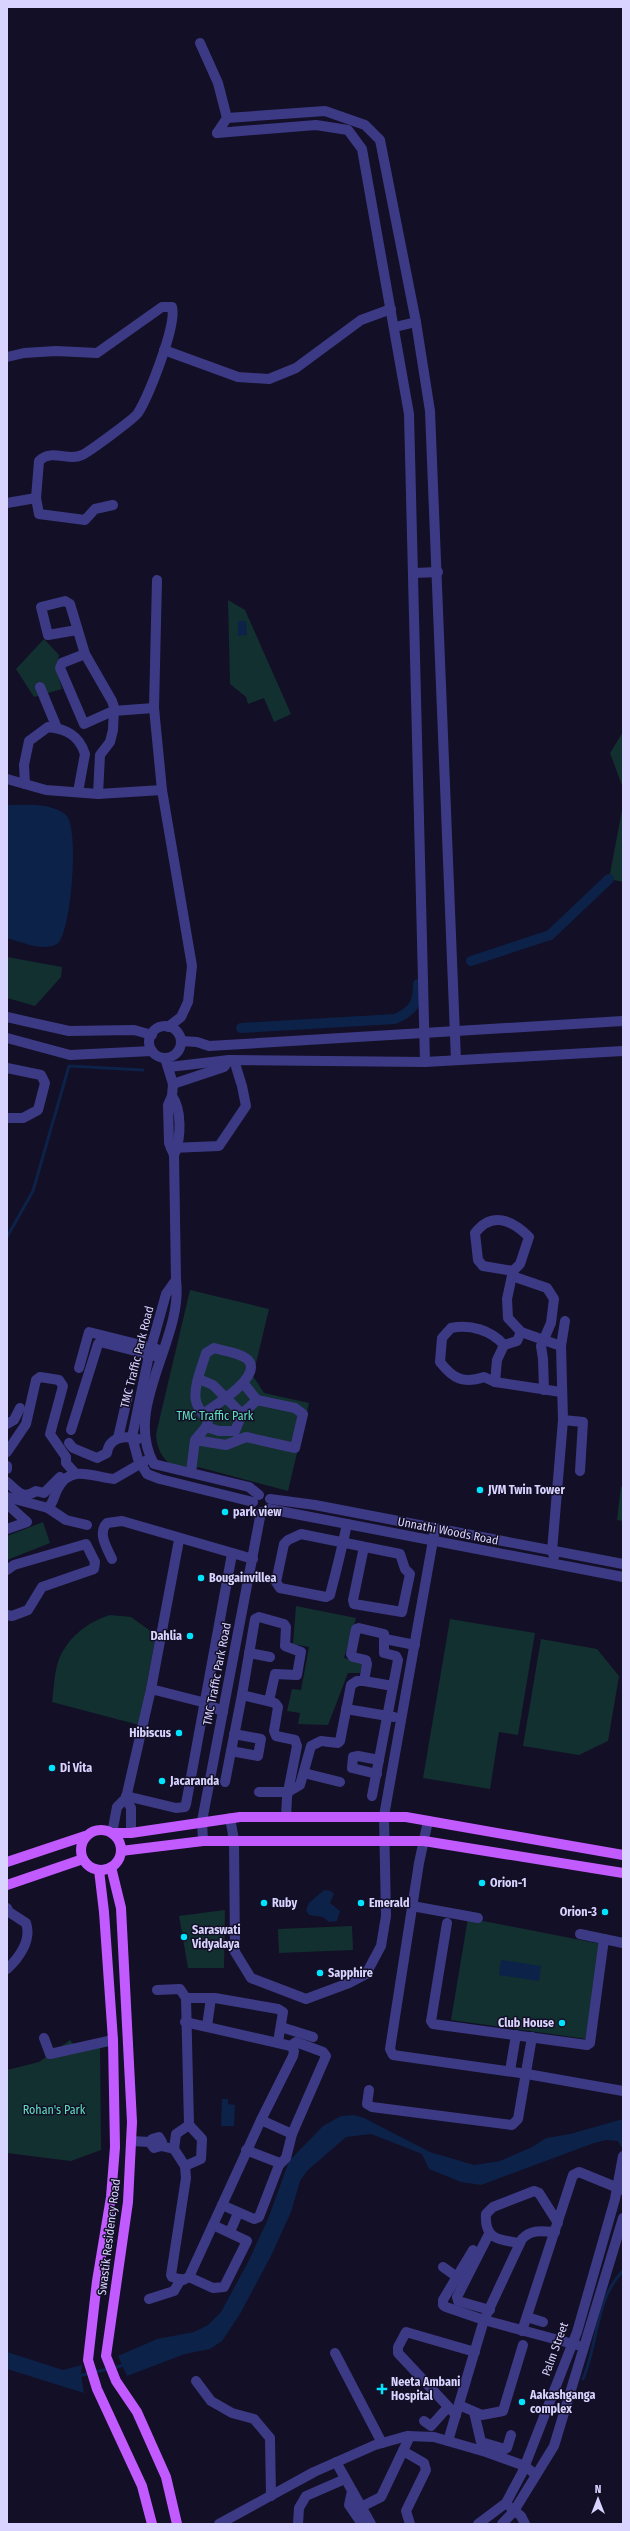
<svg xmlns="http://www.w3.org/2000/svg" width="630" height="2531" font-family="'Fira Sans Condensed',sans-serif">
<rect width="100%" height="100%" fill="#130f26"/>
<g fill="#12302f">
<polygon points="228,600 245,610 291,714 274,722 264,698 248,704 246,697 230,684"/>
<polygon points="44,639 59,655 56,669 62,689 34,697 16,669"/>
<polygon points="623,732 623,788 610,753"/>
<polygon points="623,805 623,882 609,879"/>
<polygon points="7,957 62,967 61,977 35,1006 7,998"/>
<path d="M190,1290L269,1309L253,1376L264,1393L309,1403L288,1491L198,1467L182,1474C166,1462 157,1454 156,1434Z"/>
<polygon points="621,1487 623,1487 623,1521 617,1520"/>
<polygon points="43,1522 50,1543 7,1560 7,1536"/>
<polygon points="296,1606 356,1618 344,1658 363,1663 360,1673 348,1673 328,1725 298,1724 300,1713 287,1711 292,1689 301,1690 309,1647 293,1644"/>
<path d="M110,1615L131,1617L156,1635L139,1725L52,1702C54,1690 54,1674 58,1662C66,1639 87,1622 110,1615Z"/>
<polygon points="450,1619 535,1633 518,1735 499,1732 490,1789 423,1778"/>
<polygon points="541,1639 597,1649 619,1676 608,1741 579,1755 523,1746"/>
<polygon points="225,1910 224,1968 188,1968 179,1916"/>
<polygon points="468,1918 601,1944 587,2039 451,2020"/>
<polygon points="352,1926 353,1950 279,1953 278,1929"/>
<polygon points="100,2039 101,2150 71,2161 7,2153 7,2070 39,2062 70,2040 76,2047"/>
</g>
<g fill="#0c2248">
<polygon points="238,621 246,621 247,635 238,636"/>
<path d="M7,805C25,805 51,802 66,815C80,828 71,936 57,944C42,952 22,942 7,938Z"/>
<polygon points="324,1890 331,1891 334,1894 330,1903 340,1911 337,1921 329,1922 323,1917 309,1915 306,1910 309,1903"/>
<polygon points="501,1960 541,1966 539,1981 499,1975"/>
<polygon points="222,2099 228,2099 228,2104 235,2105 234,2126 221,2126"/>
<polygon points="354,2115 364,2118 430,2152 474,2165 500,2161 532,2147 546,2138 570,2134 623,2119 623,2150 618,2141 606,2140 594,2143 481,2185 461,2182 429,2169 422,2154 371,2134 346,2137 307,2171 300,2181 291,2212 271,2256 240,2314 222,2341 210,2349 185,2354 127,2376 118,2356 157,2339 194,2332 208,2325 221,2312 248,2262 268,2219 289,2161 323,2126 341,2116"/>
<polygon points="7,2352 63,2370 82,2365 81,2375 84,2393 7,2369"/>
</g>
<g fill="none" stroke-linecap="round" stroke-linejoin="round">
<g stroke="#0c2248" stroke-width="3">
<polyline points="7,1237 33,1191 69,1066 143,1070"/>
<polyline points="78,2376 125,2365"/>
<path d="M583,2379C598,2345 595,2298 623,2271"/>
</g>
<g stroke="#0c2248" stroke-width="10">
<polyline points="471,961 550,935 609,879"/>
<path d="M241,1028L395,1019C413,1011 418,1004 418,984"/>
</g>
<g stroke="#3d3a85" stroke-width="10">
<polyline points="200,43 218,83 227,118 217,133"/>
<polyline points="227,118 325,111 365,125 380,140 416,322 430,411 456,1060"/>
<polyline points="217,133 316,125 348,130 362,149 409,414 425,1062"/>
<polyline points="395,327 416,322"/>
<polyline points="164,350 238,377 269,379 296,368 361,320 391,309"/>
<path d="M7,357L24,353L56,351L97,353L162,307H172C177,325 149,395 138,413C135,418 89,452 82,455C68,462 52,448 39,461L36,498L39,514L85,520L95,509L113,505"/>
<polyline points="7,503 36,498"/>
<polyline points="414,573 438,572"/>
<polyline points="157,580 154,708 162,790 192,966 188,1002 181,1017 168,1027"/>
<polyline points="77,630 48,635 41,607 65,601 70,604 85,654 112,701 114,707 113,730 110,742 100,755 98,794"/>
<polyline points="85,654 62,663 60,668 84,724 113,711 154,708"/>
<polyline points="40,687 57,728"/>
<polyline points="7,779 46,790 98,794 162,790"/>
<path d="M25,784L24,765L29,741L48,727C66,729 79,735 85,754L78,792"/>
<polyline points="7,1017 69,1031 134,1030 152,1035"/>
<circle cx="165" cy="1042" r="16"/>
<polyline points="7,1038 70,1055 152,1051"/>
<polyline points="181,1041 197,1042 209,1046 623,1021"/>
<path d="M165,1058L173,1084L172,1096L168,1105L169,1143L174,1155L176,1280C184,1338 122,1408 154,1464L249,1487L259,1495"/>
<polyline points="234,1060 241,1083"/>
<polyline points="169,1067 229,1060 425,1062 623,1051"/>
<polyline points="7,1068 41,1075 45,1083 38,1110 23,1118 7,1118"/>
<polyline points="173,1084 224,1067 229,1060"/>
<path d="M172,1096C182,1110 181,1137 175,1153"/>
<polyline points="171,1148 219,1146 246,1106 242,1086"/>
<path d="M513,1271L520,1264L529,1237C512,1220 492,1211 475,1233L478,1260L483,1266L513,1271L507,1299L508,1318L521,1332L561,1346"/>
<polyline points="512,1276 547,1288 554,1299 551,1323 541,1346 543,1359 544,1390"/>
<polyline points="176,1280 166,1294 149,1355 132,1437 138,1459 147,1474 160,1479 253,1502"/>
<path d="M521,1332L517,1341L504,1345C491,1330 470,1324 451,1328L442,1338L440,1362C453,1379 464,1384 484,1377L495,1382L561,1392"/>
<polyline points="79,1368 89,1332 157,1349"/>
<polyline points="199,1379 213,1385 242,1414"/>
<polyline points="495,1382 497,1360 504,1345"/>
<polyline points="244,1384 257,1400"/>
<path d="M203,1414C214,1406 261,1378 249,1361C243,1353 223,1351 214,1348L206,1353C202,1367 193,1387 196,1401C197,1408 204,1415 208,1421L206,1427"/>
<polyline points="563,1420 583,1422 580,1471"/>
<polyline points="7,1424 14,1420 20,1408"/>
<polyline points="71,1430 98,1344 100,1342 155,1356"/>
<polyline points="118,1438 128,1395"/>
<path d="M69,1443L73,1448L97,1458L107,1453C109,1437 125,1435 138,1439"/>
<polyline points="7,1452 26,1424 36,1380 40,1377 59,1380 63,1386 50,1434 66,1457 66,1463 75,1473"/>
<polyline points="7,1466 7,1469"/>
<polyline points="191,1472 195,1440 226,1445 246,1437 295,1448 303,1414 295,1408 257,1400 242,1414 235,1431 219,1431 206,1427 195,1440"/>
<path d="M7,1482C18,1491 22,1500 36,1491L44,1493L60,1477"/>
<path d="M7,1497L48,1508C54,1502 54,1495 58,1488C71,1464 93,1477 114,1479L145,1461"/>
<polyline points="270,1499 315,1505 623,1564"/>
<polyline points="7,1504 27,1522 7,1529"/>
<polyline points="48,1508 66,1520 87,1525"/>
<polyline points="269,1509 623,1577"/>
<path d="M347,1524C342,1548 336,1572 330,1595L326,1597L280,1588L276,1582L284,1544L288,1540L301,1534L400,1554L405,1569L410,1574L402,1612L354,1604L353,1600L364,1547"/>
<polyline points="554,1557 552,1551 563,1420 561,1346 565,1321"/>
<path d="M112,1559C107,1548 97,1533 107,1523L122,1521L253,1559"/>
<polyline points="7,1570 14,1565 86,1544 95,1562 94,1569 42,1587 28,1610 12,1616 7,1615"/>
<polyline points="385,1639 415,1645"/>
<polyline points="249,1653 270,1657"/>
<polyline points="364,1681 393,1686"/>
<polyline points="151,1689 179,1540"/>
<polyline points="269,1701 275,1674 297,1675 301,1652 285,1646 286,1627 284,1624 259,1617 255,1619 242,1695 275,1703 278,1707 274,1731 276,1736 295,1740 297,1746 287,1797 286,1817"/>
<polyline points="346,1709 394,1717"/>
<polyline points="231,1751 258,1756 261,1739 234,1734"/>
<polyline points="304,1773 340,1782"/>
<polyline points="377,1774 352,1768 353,1757 358,1756 379,1760"/>
<polyline points="225,1782 242,1695"/>
<polyline points="259,1792 288,1792 300,1785 311,1746 321,1741 338,1743 340,1741 351,1685 357,1681 364,1681 367,1664 366,1660 353,1657 351,1654 356,1629 359,1628 384,1634 384,1653 396,1656 398,1660 372,1796"/>
<polyline points="126,1796 176,1808 185,1807 186,1804 232,1554"/>
<polyline points="126,1798 131,1808 131,1833"/>
<polyline points="230,1818 234,1840 235,1952 251,1978 306,1999 349,1983 366,1974 381,1946 386,1916 384,1816 435,1529"/>
<polyline points="428,1821 419,1863 390,2049 393,2055 527,2074 623,2091"/>
<polyline points="112,1833 117,1807 126,1798 151,1689 206,1703 223,1712"/>
<polyline points="203,1841 202,1821 261,1512"/>
<polyline points="412,1906 478,1918"/>
<path d="M7,1908L9,1912L26,1923C32,1940 19,1958 7,1969"/>
<polyline points="447,1923 431,2021 433,2024 587,2045 590,2043 604,1939"/>
<polyline points="580,1934 623,1943"/>
<polyline points="157,1990 180,1989 186,1998 189,2125 176,2134 174,2149 185,2166 186,2178 171,2275 172,2277 183,2280 189,2277 261,2120"/>
<polyline points="186,1998 215,1998 278,2009 283,2012 278,2042"/>
<polyline points="185,2022 291,2046 294,2051 293,2056 261,2120 292,2134 326,2056 323,2052 296,2042 291,2046"/>
<polyline points="207,2026 211,1998"/>
<polyline points="281,2027 313,2037"/>
<polyline points="44,2038 50,2054 113,2040"/>
<polyline points="510,2071 516,2035"/>
<polyline points="369,2090 367,2104 372,2107 512,2125 518,2119 532,2037"/>
<polyline points="131,2141 150,2142"/>
<polyline points="161,2146 162,2142 159,2137 152,2139 151,2144 154,2148 161,2146 174,2149"/>
<polyline points="279,2165 286,2158 292,2134"/>
<polyline points="185,2166 201,2159 202,2139 189,2125"/>
<polyline points="222,2205 254,2219 259,2217 279,2165 277,2162 246,2150"/>
<polyline points="230,2232 238,2213"/>
<path d="M555,2232C542,2231 531,2229 522,2239L484,2320L577,2345"/>
<polyline points="489,2234 457,2297 458,2301 490,2310"/>
<path d="M520,2243C500,2240 484,2240 486,2214L493,2207L534,2191L539,2193L558,2223"/>
<polyline points="443,2267 457,2277"/>
<polyline points="189,2277 213,2288 224,2287 247,2241 213,2225"/>
<polyline points="149,2299 174,2291 181,2279"/>
<polyline points="527,2317 543,2322"/>
<polyline points="522,2331 573,2175 579,2172 623,2190"/>
<polyline points="335,2353 382,2443"/>
<polyline points="196,2381 211,2401 232,2413 254,2419 270,2438 271,2496"/>
<polyline points="459,2405 482,2415 503,2411 523,2345"/>
<polyline points="474,2412 481,2442 505,2449 507,2448 511,2435"/>
<polyline points="456,2415 398,2353 398,2347 406,2332 475,2352"/>
<polyline points="424,2421 431,2426 448,2407"/>
<polyline points="448,2441 484,2320 446,2307 443,2305 443,2300 473,2250"/>
<polyline points="403,2451 424,2463 426,2470 406,2511 410,2524"/>
<polyline points="336,2462 371,2524"/>
<polyline points="352,2491 349,2505 362,2524"/>
<polyline points="361,2507 381,2497 410,2436"/>
<polyline points="510,2507 521,2516 525,2524"/>
<polyline points="219,2524 314,2472 375,2445 407,2436 434,2437 486,2452 525,2466 536,2475"/>
<polyline points="298,2524 299,2508 306,2496 345,2479"/>
<polyline points="478,2524 506,2503 522,2473 577,2332 615,2199 623,2156"/>
<polyline points="502,2524 514,2511 554,2446 623,2218"/>
</g>
<g stroke="#c25bff" stroke-width="10">
<circle cx="101" cy="1850" r="20"/>
<polyline points="112,1833 131,1833 240,1817 406,1817 623,1855"/>
<polyline points="121,1851 203,1841 424,1841 623,1873"/>
<polyline points="7,1862 85,1836"/>
<polyline points="111,1867 121,1908 132,2122 128,2202 106,2356 116,2381 137,2412 166,2477 177,2524"/>
<polyline points="99,1870 104,1912 113,2040 115,2147 111,2197 97,2281 88,2360 97,2389 142,2486 152,2524"/>
<polyline points="7,1885 83,1859"/>
</g>
</g>
<g fill="#00e5ff" stroke="#130f26" stroke-width="1.5">
<circle cx="480" cy="1490" r="4"/>
<circle cx="225" cy="1512" r="4"/>
<circle cx="201" cy="1578" r="4"/>
<circle cx="190" cy="1636" r="4"/>
<circle cx="179" cy="1733" r="4"/>
<circle cx="52" cy="1768" r="4"/>
<circle cx="162" cy="1781" r="4"/>
<circle cx="482" cy="1883" r="4"/>
<circle cx="264" cy="1903" r="4"/>
<circle cx="361" cy="1903" r="4"/>
<circle cx="605" cy="1912" r="4"/>
<circle cx="184" cy="1937" r="4"/>
<circle cx="320" cy="1973" r="4"/>
<circle cx="562" cy="2023" r="4"/>
<path d="M380 2383h4v4h4v4h-4v4h-4v-4h-4v-4h4z"/>
<circle cx="522" cy="2402" r="4"/>
</g>
<g text-anchor="middle" dominant-baseline="central" stroke-width="3" stroke-linejoin="round" paint-order="stroke">
<g font-size="12" fill="#d9d4ff" stroke="#130f26">
<text transform="translate(137 1357) rotate(-76)">TMC Traffic Park Road</text>
<text transform="translate(448 1531) rotate(11)">Unnathi Woods Road</text>
<text transform="translate(217 1674) rotate(-79)">TMC Traffic Park Road</text>
<text transform="translate(109 2237) rotate(-83)">Swastik Residency Road</text>
<text transform="translate(555 2349) rotate(-70)">Palm Street</text>
</g>
<g font-size="12" fill="#5fe0c0" stroke="#130f26">
<text x="215" y="1416">TMC Traffic Park</text>
<text x="54" y="2110">Rohan's Park</text>
</g>
<g font-size="12" font-weight="bold" fill="#d9d4ff" stroke="#130f26" text-anchor="start">
<text x="488" y="1490">JVM Twin Tower</text>
<text x="233" y="1512">park view</text>
<text x="209" y="1578">Bougainvillea</text>
<text x="182" y="1636" text-anchor="end">Dahlia</text>
<text x="171" y="1733" text-anchor="end">Hibiscus</text>
<text x="60" y="1768">Di Vita</text>
<text x="170" y="1781">Jacaranda</text>
<text x="490" y="1883">Orion-1</text>
<text x="272" y="1903">Ruby</text>
<text x="369" y="1903">Emerald</text>
<text x="597" y="1912" text-anchor="end">Orion-3</text>
<text x="192" y="1930">Saraswati<tspan x="192" dy="14">Vidyalaya</tspan></text>
<text x="328" y="1973">Sapphire</text>
<text x="554" y="2023" text-anchor="end">Club House</text>
<text x="391" y="2382">Neeta Ambani<tspan x="391" dy="14">Hospital</tspan></text>
<text x="530" y="2395">Aakashganga<tspan x="530" dy="14">complex</tspan></text>
</g>
</g>
<rect width="630" height="2531" fill="none" stroke="#d9d4ff" stroke-width="16"/>
<g transform="translate(598 2499)" stroke="#130f26" stroke-width="3" paint-order="stroke">
<path d="M0-3L7 15L0 10L-7 15Z" fill="#d9d4ff"/>
<text y="-6" font-size="11" font-weight="bold" text-anchor="middle" fill="#d9d4ff">N</text>
</g>
</svg>
